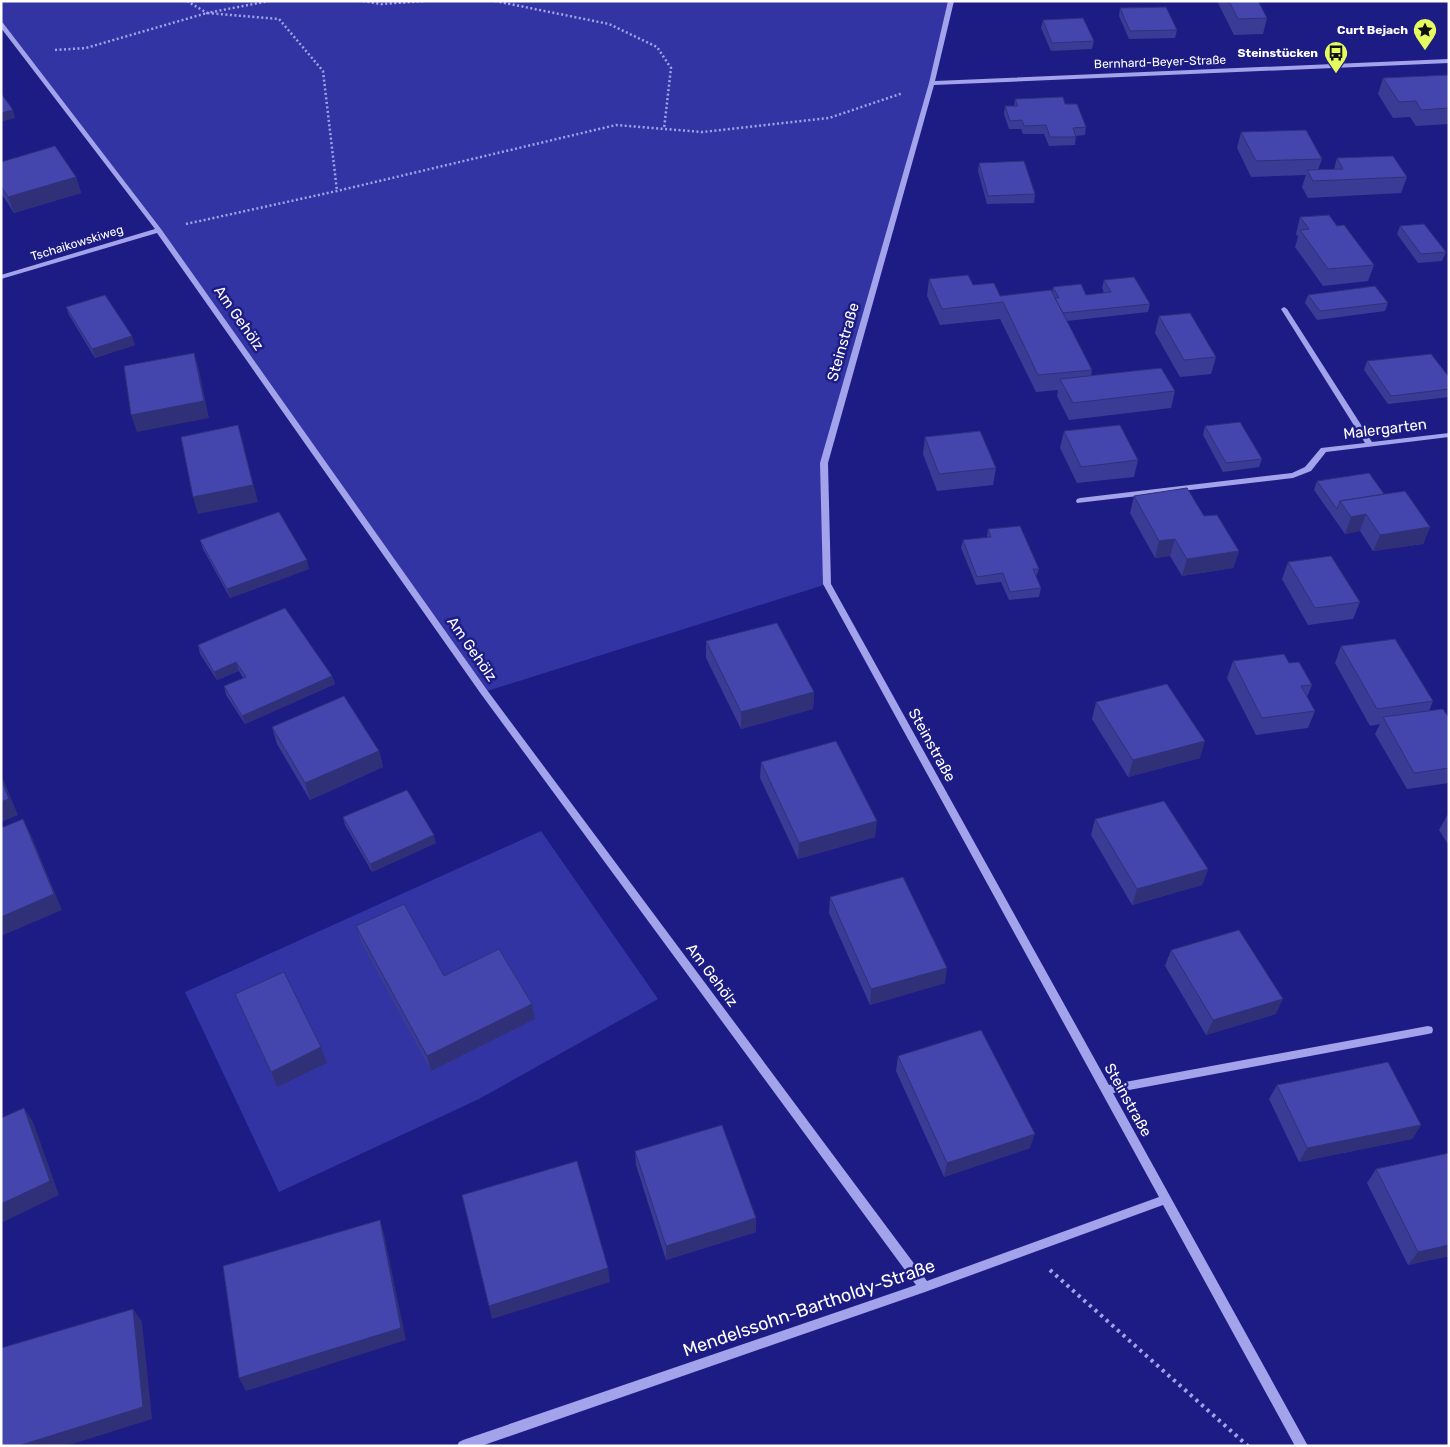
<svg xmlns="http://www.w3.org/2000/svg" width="1450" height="1447" font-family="Rubik,sans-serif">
<rect width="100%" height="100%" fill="#1c1c84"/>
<g fill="#3234a3">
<polygon points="1,1 951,1 932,83 824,463 827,584 484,692 159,230 1,24"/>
<polygon points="541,831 658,999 479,1099 279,1192 185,992"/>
</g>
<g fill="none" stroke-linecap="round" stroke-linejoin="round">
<g stroke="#a2a3eb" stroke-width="2.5" stroke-dasharray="2 2.5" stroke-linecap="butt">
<polyline points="187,1 207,13 269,1"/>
<polyline points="363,1 381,4 426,1"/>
<polyline points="495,1 609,24 657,47 671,68 664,129"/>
<polyline points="55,50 86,48 207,13 279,19 323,71 337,191"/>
<polyline points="186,224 337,191 616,125 702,132 829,118 903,93"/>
</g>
<polyline stroke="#a2a3eb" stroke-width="4" stroke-dasharray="3 4.5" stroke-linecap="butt" points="1050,1270 1248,1446"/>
<g fill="#a2a3eb" fill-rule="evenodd">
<polygon points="948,1 954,1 935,81 1449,59 1449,63 934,85 828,463 831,584 1109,1085 1428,1026 1432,1027 1433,1030 1432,1033 1428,1034 1113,1093 1308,1446 1295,1446 1163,1205 925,1292 481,1446 457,1446 459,1442 463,1440 916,1285 481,694 157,233 1,279 1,275 155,229 1,28 1,22 3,23 161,229 487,690 927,1281 1159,1197 823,584 820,463 929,83"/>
<polygon points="1284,307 1287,309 1372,442 1449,433 1449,437 1326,452 1311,471 1293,478 1077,503 1076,501 1077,499 1080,498 1292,473 1305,467 1321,448 1365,443 1281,309"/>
</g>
</g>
<g fill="#3a3b95">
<polygon points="1217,1 1258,1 1267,18 1263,34 1234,35"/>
<polygon points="1120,8 1177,30 1175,38 1129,39 1119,16"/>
<polygon points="1043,20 1094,41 1092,49 1051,51 1041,28"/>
<polygon points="1449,75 1449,124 1416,126 1410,117 1393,118 1378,94 1383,78"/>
<polygon points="1015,99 1065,104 1086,127 1085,135 1076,136 1075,145 1049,146 1044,134 1023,134 1021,129 1009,129 1004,114 1005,106 1014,106"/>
<polygon points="1241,132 1322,159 1318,170 1334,169 1337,158 1407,177 1401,193 1308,198 1302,187 1306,175 1251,177 1237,148"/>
<polygon points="1,162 76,177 81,193 14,213 1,193"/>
<polygon points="979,163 1035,194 1034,203 987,204 978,171"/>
<polygon points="1300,217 1337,226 1374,265 1368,281 1323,286 1295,247 1298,237 1296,234"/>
<polygon points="1400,226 1446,252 1442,261 1418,263 1397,234"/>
<polygon points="929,279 973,285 1000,296 1052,293 1053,287 1086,295 1104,293 1102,288 1104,280 1150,304 1148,312 1067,321 1092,370 1091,376 1175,391 1171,408 1069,420 1057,396 1058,390 1036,392 1000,319 940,325 927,296"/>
<polygon points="1308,295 1388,303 1385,311 1317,320 1305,303"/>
<polygon points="66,307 135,345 95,358 69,315"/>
<polygon points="1159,316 1216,357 1211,374 1180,377 1155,333"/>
<polygon points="1367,361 1449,377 1449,397 1388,404 1364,370"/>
<polygon points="1205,426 1262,459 1259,467 1223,472 1203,435"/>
<polygon points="1064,431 1138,460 1134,477 1077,483 1060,448"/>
<polygon points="925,437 996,468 993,485 937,491 923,454"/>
<polygon points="1317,481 1384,494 1430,527 1423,544 1373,551 1360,531 1345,534 1314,490"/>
<polygon points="1134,496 1204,516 1239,551 1233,568 1182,576 1170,556 1155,558 1130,513"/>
<polygon points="988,529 1039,569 1036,577 1041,588 1039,597 1009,600 1001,582 976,585 961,548 963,540 987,537"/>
<polygon points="200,540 309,569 230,598 203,549"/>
<polygon points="1288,562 1360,602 1353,619 1308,625 1282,579"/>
<polygon points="706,641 814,692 813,709 741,729 706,658"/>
<polygon points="198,645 332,676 335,684 245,724 226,695 224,686 243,678 239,671 217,680 200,654"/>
<polygon points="1341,646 1433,701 1429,711 1449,718 1449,783 1407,789 1375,734 1380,724 1370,726 1335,663"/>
<polygon points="1233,661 1289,663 1312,685 1307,697 1315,711 1308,728 1256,735 1227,678"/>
<polygon points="1096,702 1200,758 1128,777 1092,719"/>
<polygon points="272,727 379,751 383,767 310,800 277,744"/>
<polygon points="761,762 875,837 798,859 760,778"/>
<polygon points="1448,814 1449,814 1449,846 1439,830"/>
<polygon points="343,817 436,843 372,872 345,825"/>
<polygon points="1095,819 1208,869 1202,885 1132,905 1091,835"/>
<polygon points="830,897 945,983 870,1005 829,913"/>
<polygon points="356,926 444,976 532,1004 535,1019 431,1071 361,942"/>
<polygon points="1171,950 1276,1014 1206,1035 1165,966"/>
<polygon points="235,994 321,1047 327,1063 277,1087 242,1010"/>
<polygon points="898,1056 1030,1148 944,1177 896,1071"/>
<polygon points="1277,1085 1421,1125 1412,1139 1299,1162 1269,1099"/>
<polygon points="635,1151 756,1232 666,1260 636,1165"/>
<polygon points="1376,1169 1449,1256 1408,1265 1367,1183"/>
</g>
<g fill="#303079">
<polygon points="13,110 15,118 1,122 1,113"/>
<polygon points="76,177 81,193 14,213 8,197"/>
<polygon points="132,336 135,345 95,358 92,349"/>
<polygon points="194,353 199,370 209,418 137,432 131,415"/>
<polygon points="238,425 258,502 198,514 193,497"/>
<polygon points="1366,514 1360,531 1345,534 1351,517"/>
<polygon points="1430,527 1423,544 1373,551 1380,535"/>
<polygon points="1175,539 1170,556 1155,558 1159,541"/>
<polygon points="1239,551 1233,568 1182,576 1187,559"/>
<polygon points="307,560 309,569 230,598 227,589"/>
<polygon points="236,662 239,671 217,680 214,672"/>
<polygon points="332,676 335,684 245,724 242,716"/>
<polygon points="814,692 813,709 741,729 741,712"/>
<polygon points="1205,741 1200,758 1128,777 1133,760"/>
<polygon points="379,751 383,767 310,800 305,783"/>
<polygon points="1,774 18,815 1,822"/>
<polygon points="23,819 31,835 62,910 1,936 1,917"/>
<polygon points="877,821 875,837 798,859 799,843"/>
<polygon points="434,835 436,843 372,872 370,864"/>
<polygon points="1208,869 1202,885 1132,905 1137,889"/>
<polygon points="947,968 945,983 870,1005 871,989"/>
<polygon points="1283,999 1276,1014 1206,1035 1213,1020"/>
<polygon points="532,1004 535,1019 431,1071 427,1056"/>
<polygon points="321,1047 327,1063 277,1087 271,1072"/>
<polygon points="24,1108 33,1122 59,1195 1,1223 1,1204"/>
<polygon points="1421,1125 1412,1139 1299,1162 1307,1148"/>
<polygon points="1035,1134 1030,1148 944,1177 947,1163"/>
<polygon points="756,1218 756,1232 666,1260 666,1246"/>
<polygon points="380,1220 384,1234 406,1340 246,1391 239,1378"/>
<polygon points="1449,1245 1449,1256 1408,1265 1418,1252"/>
<polygon points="608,1268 610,1282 492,1319 489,1306"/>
<polygon points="133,1309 142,1322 152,1419 66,1446 18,1446"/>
</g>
<g fill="#4445ad" stroke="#303079">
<polygon points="1229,1 1258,1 1267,18 1238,19"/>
<polygon points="1166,7 1177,30 1130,31 1120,8"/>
<polygon points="1083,18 1094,41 1052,43 1043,20"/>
<polygon points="1449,75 1449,108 1421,110 1416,101 1399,102 1383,78"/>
<polygon points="1,93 13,110 1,113"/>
<polygon points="1063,97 1065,104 1077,104 1086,127 1073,128 1076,137 1050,137 1046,125 1024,126 1022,120 1010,121 1005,106 1018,106 1015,99"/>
<polygon points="1306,130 1322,159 1256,161 1241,132"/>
<polygon points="55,146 76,177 8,197 1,186 1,162"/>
<polygon points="1393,156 1407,177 1313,181 1307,170 1343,169 1337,158"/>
<polygon points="1024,161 1035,194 988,196 979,163"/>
<polygon points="1329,215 1337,226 1344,225 1374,265 1328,269 1300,230 1309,229 1300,217"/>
<polygon points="1424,224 1446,252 1421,254 1400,226"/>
<polygon points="968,275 973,285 994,283 1000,296 1051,290 1092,370 1038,375 1003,302 942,309 929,279"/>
<polygon points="1134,277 1150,304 1063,313 1055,298 1059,298 1053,287 1081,284 1086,295 1111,292 1104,280"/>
<polygon points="1375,286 1388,303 1320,311 1308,295"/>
<polygon points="105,295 132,336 92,349 66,307"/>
<polygon points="1190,313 1216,357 1184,360 1159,316"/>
<polygon points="194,353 204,401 131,415 124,366"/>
<polygon points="1431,354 1449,377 1449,389 1391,396 1367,361"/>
<polygon points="1161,368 1175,391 1073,403 1060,379"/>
<polygon points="1240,422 1262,459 1226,463 1205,426"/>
<polygon points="238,425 253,485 193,497 181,437"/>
<polygon points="1120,425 1138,460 1081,467 1064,431"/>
<polygon points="980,431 996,468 939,474 925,437"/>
<polygon points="1369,473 1384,494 1340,501 1337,509 1317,481"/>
<polygon points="1187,488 1204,516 1217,515 1239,551 1187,559 1175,539 1159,541 1134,496"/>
<polygon points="1405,491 1430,527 1380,535 1366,514 1351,517 1340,501"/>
<polygon points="279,512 307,560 227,589 200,540"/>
<polygon points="1020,526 1039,569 1033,569 1041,588 1010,592 1003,573 977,577 963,540 991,537 988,529"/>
<polygon points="1331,556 1360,602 1315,608 1288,562"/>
<polygon points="285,608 332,676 242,716 224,686 246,677 236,662 214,672 198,645"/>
<polygon points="777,623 814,692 741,712 706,641"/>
<polygon points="1395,639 1433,701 1377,709 1341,646"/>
<polygon points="1284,654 1289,663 1299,662 1312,685 1301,686 1315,711 1262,718 1233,661"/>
<polygon points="1167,684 1205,741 1133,760 1096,702"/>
<polygon points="344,696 379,751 305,783 272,727"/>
<polygon points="1443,709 1449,718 1449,768 1414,773 1383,717"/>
<polygon points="836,741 877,821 799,843 761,762"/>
<polygon points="1,779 9,799 1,802"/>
<polygon points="407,790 434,835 370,864 343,817"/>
<polygon points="1164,801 1208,869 1137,889 1095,819"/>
<polygon points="23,819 54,894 1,917 1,828"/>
<polygon points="903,877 947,968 871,989 830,897"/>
<polygon points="404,904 444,976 499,949 532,1004 427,1056 356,926"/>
<polygon points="1239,930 1283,999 1213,1020 1171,950"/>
<polygon points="284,972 321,1047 271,1072 235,994"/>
<polygon points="981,1030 1035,1134 947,1163 898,1056"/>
<polygon points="1388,1062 1421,1125 1307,1148 1277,1085"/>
<polygon points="24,1108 50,1181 1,1204 1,1118"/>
<polygon points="722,1125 756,1218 666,1246 635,1151"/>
<polygon points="1449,1153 1449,1245 1418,1252 1376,1169"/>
<polygon points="577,1161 608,1268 489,1306 462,1195"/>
<polygon points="380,1220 401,1328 239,1378 223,1266"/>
<polygon points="133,1309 143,1407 18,1446 1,1446 1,1348"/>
</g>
<defs>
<g id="sight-pin" transform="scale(1.25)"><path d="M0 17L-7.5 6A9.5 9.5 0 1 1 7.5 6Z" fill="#e5fb5f" stroke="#1c1c84"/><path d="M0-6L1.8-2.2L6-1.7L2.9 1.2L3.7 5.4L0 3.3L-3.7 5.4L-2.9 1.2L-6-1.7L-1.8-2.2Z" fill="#111"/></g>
<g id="bus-pin" transform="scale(1.25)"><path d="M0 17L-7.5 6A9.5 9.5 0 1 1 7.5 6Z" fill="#e5fb5f" stroke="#1c1c84"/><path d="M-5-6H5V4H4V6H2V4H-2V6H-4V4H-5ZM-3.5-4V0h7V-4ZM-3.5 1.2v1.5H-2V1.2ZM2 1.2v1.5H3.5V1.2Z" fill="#111"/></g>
</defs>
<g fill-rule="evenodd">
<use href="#sight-pin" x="1425" y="30"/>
<use href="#bus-pin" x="1336" y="53"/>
</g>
<g text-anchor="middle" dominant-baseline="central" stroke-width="5" stroke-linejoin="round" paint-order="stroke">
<g font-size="12" font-weight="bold" fill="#fff" stroke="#1c1c84" text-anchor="end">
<text x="1408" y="30">Curt Bejach</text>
<text x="1318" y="53">Steinstücken</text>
</g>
<g font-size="12" fill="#fff" stroke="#1c1c84">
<text transform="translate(1160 62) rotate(-2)">Bernhard-Beyer-Straße</text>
<text transform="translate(77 243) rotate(-17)">Tschaikowskiweg</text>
</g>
<g font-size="15" fill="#fff" stroke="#1c1c84">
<text transform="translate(239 318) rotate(55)">Am Gehölz</text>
<text transform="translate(843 342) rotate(-74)">Steinstraße</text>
<text transform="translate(1385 429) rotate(-7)">Malergarten</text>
<text transform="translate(472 649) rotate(55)">Am Gehölz</text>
<text transform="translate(932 745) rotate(61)">Steinstraße</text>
<text transform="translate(712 975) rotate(53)">Am Gehölz</text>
<text transform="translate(1128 1100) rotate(61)">Steinstraße</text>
</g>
<g font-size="18" fill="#fff" stroke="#1c1c84">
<text transform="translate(809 1308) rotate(-19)">Mendelssohn-Bartholdy-Straße</text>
</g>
</g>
<rect width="1450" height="1447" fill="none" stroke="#ffffff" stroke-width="5"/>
</svg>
